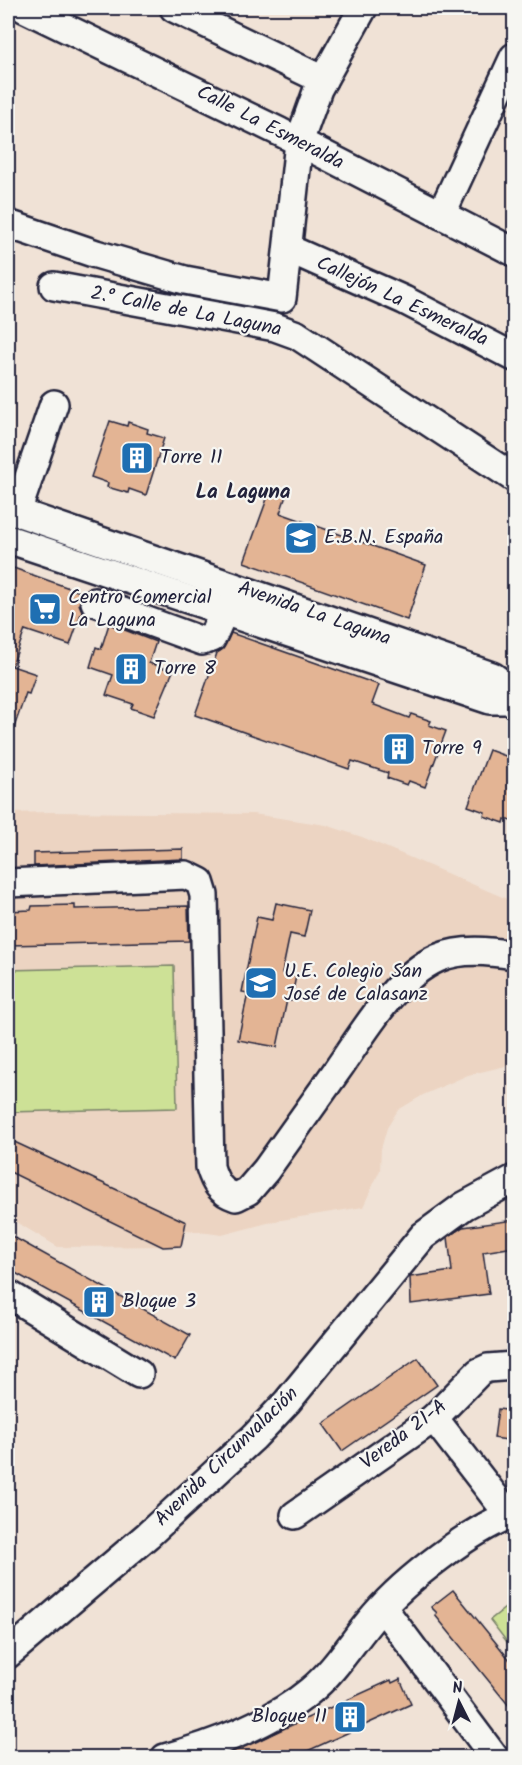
<svg xmlns="http://www.w3.org/2000/svg" width="522" height="1765" font-family="Kalam,sans-serif">
<rect width="100%" height="100%" fill="#f0e2d6"/>
<filter id="ink" filterUnits="userSpaceOnUse"><feTurbulence type="fractalNoise" baseFrequency=".0167" numOctaves="2"/><feDisplacementMap in="SourceGraphic" scale="12" xChannelSelector="R" yChannelSelector="G"/><feConvolveMatrix kernelMatrix="1 2 1 2 8 2 1 2 1" color-interpolation-filters="sRGB"/></filter>
<g filter="url(#ink)">
<polygon fill="#ecd4c2" points="51,812 253,814 326,825 362,837 514,902 514,1064 468,1075 423,1095 398,1110 387,1128 381,1149 380,1170 363,1207 275,1221 222,1235 185,1230 181,1246 58,1247 8,1217 8,813"/>
<g fill="#cde196" stroke="#788268" stroke-width="1.5">
<polygon points="174,966 177,1108 8,1112 8,970"/>
<polygon points="514,1601 514,1651 490,1620"/>
</g>
<g fill="#e3b494" stroke="#22223b" stroke-width="1.5">
<polygon points="110,421 127,426 128,422 148,429 147,433 164,438 146,495 129,489 128,493 107,487 108,483 91,477"/>
<polygon points="271,488 287,493 280,513 426,565 407,620 244,562"/>
<polygon points="8,566 83,593 79,604 82,611 70,645 25,630 12,666 36,674 29,694 26,693 10,739 8,739"/>
<polygon points="109,624 156,642 149,663 173,671 154,716 131,708 133,704 106,695 113,675 90,667 96,647 101,649"/>
<polygon points="231,633 379,685 372,704 409,718 411,714 431,721 429,725 446,731 425,787 409,781 407,785 387,778 388,773 352,761 349,769 195,715 217,653 223,649"/>
<polygon points="489,750 514,759 514,822 505,819 504,823 484,816 485,812 468,806"/>
<polygon points="183,849 183,859 34,866 34,853"/>
<polygon points="276,903 310,910 304,937 290,934 282,973 296,976 291,1001 287,1000 277,1047 238,1040 248,993 242,992 257,917 272,920"/>
<polygon points="75,905 75,909 188,906 189,941 8,945 8,911 31,910 32,906"/>
<polygon points="8,1139 186,1222 181,1246 163,1247 8,1171"/>
<polygon points="514,1220 514,1247 483,1252 489,1294 411,1304 410,1277 452,1271 448,1237 463,1227"/>
<polygon points="8,1234 190,1335 175,1361 8,1269"/>
<polygon points="418,1358 437,1385 342,1451 323,1424"/>
<polygon points="498,1409 514,1411 514,1441 494,1438"/>
<polygon points="453,1590 514,1665 514,1712 435,1615 437,1613 431,1607"/>
<polygon points="400,1679 411,1704 292,1758 219,1758 391,1680 392,1683"/>
</g>
<g fill="none" stroke-linecap="round" stroke-linejoin="round">
<g stroke="#22223b" stroke-width="32">
<g id="minor">
<polyline points="24,8 280,132 514,252"/>
<polyline points="174,8 323,80"/>
<polyline points="441,215 514,57"/>
<polyline points="8,224 96,254 185,280 282,298 299,142 318,89 363,8"/>
<polyline points="289,249 404,300 514,357"/>
<polyline points="54,286 275,327 297,335 514,478"/>
<polyline points="8,509 492,676 514,692"/>
<polyline points="17,512 54,404"/>
<polyline points="8,539 490,700 514,700"/>
<polyline points="95,602 202,641 212,638 224,611"/>
<path d="M8,883L186,875L200,882L204,895L210,1167C215,1183 220,1192 236,1197L248,1191L266,1170C290,1136 314,1103 338,1069C364,1032 395,977 438,958C462,948 489,951 514,955"/>
<polyline points="8,1294 139,1374"/>
<polyline points="434,1418 509,1515"/>
<polyline points="295,1515 434,1418 479,1372 488,1368 514,1366"/>
<polyline points="383,1608 495,1758"/>
<polyline points="8,1654 148,1535 254,1437 287,1402 423,1236 464,1206 514,1179"/>
<path d="M165,1758C213,1745 272,1723 310,1691C335,1671 354,1639 375,1615C406,1579 470,1530 514,1513"/>
</g>
</g>
<use href="#minor" stroke="#f6f6f2" stroke-width="27"/>
</g>
</g>
<defs>
<g id="building-square" transform="scale(1.725)"><rect x="-9" y="-9" width="18" height="18" rx="4" fill="#1f6fb2" stroke="#f6f6f2"/><path d="M-4-6H4V6H1V3H-1V6H-4ZM-2.5-4.3h1.7v1.8h-1.7ZM.8-4.3h1.7v1.8H.8ZM-2.5-1h1.7V.8h-1.7ZM.8-1h1.7V.8H.8Z" fill="#fff"/></g>
<g id="school-square" transform="scale(1.725)"><rect x="-9" y="-9" width="18" height="18" rx="4" fill="#1f6fb2" stroke="#f6f6f2"/><path d="M0-5L7-2L0 1L-7-2ZM-4 1L0 2.5L4 1V4Q0 6-4 4Z" fill="#fff"/></g>
<g id="supermarket-square" transform="scale(1.725)"><rect x="-9" y="-9" width="18" height="18" rx="4" fill="#1f6fb2" stroke="#f6f6f2"/><path d="M-6-5.5h2.5l.6 2H6L4.5 2H-2.5L-4.4-4H-6ZM-1.5 3.2a1.3 1.3 0 1 0 .1 0ZM3 3.2a1.3 1.3 0 1 0 .1 0Z" fill="#fff"/></g>
</defs>
<g fill-rule="evenodd">
<use href="#building-square" x="137" y="458"/>
<use href="#school-square" x="301" y="538"/>
<use href="#supermarket-square" x="45" y="609"/>
<use href="#building-square" x="131" y="669"/>
<use href="#building-square" x="399" y="749"/>
<use href="#school-square" x="261" y="983"/>
<use href="#building-square" x="99" y="1302"/>
<use href="#building-square" x="350" y="1717"/>
</g>
<g text-anchor="middle" dominant-baseline="central" stroke-width="4.5" stroke-linejoin="round" paint-order="stroke">
<g font-size="20" fill="#22223b" stroke="#f6f6f2">
<text transform="translate(270 128) rotate(27)">Calle La Esmeralda</text>
<text transform="translate(402 302) rotate(25)">Callejón La Esmeralda</text>
<text transform="translate(186 312) rotate(11)">2.° Calle de La Laguna</text>
<text transform="translate(314 614) rotate(19)">Avenida La Laguna</text>
<text transform="translate(404 1435) rotate(-37)">Vereda 21-A</text>
<text transform="translate(227 1457) rotate(-44)">Avenida Circunvalación</text>
</g>
<g font-size="20" fill="#22223b" stroke="#f6f6f2" text-anchor="start">
<text x="160" y="458">Torre 11</text>
<text x="324" y="538">E.B.N. España</text>
<text x="68" y="598">Centro Comercial<tspan x="68" dy="23">La Laguna</tspan></text>
<text x="154" y="669">Torre 8</text>
<text x="422" y="749">Torre 9</text>
<text x="284" y="972">U.E. Colegio San<tspan x="284" dy="23">José de Calasanz</tspan></text>
<text x="122" y="1302">Bloque 3</text>
<text x="327" y="1717" text-anchor="end">Bloque 11</text>
</g>
<g font-size="21" font-weight="bold" fill="#22223b" stroke="#f6f6f2">
<text x="243" y="492">La Laguna</text>
</g>
</g>
<rect width="522" height="1765" fill="none" stroke="#f6f6f2" stroke-width="30"/>
<rect x="15" y="15" width="492" height="1735" fill="none" stroke="#22223b" stroke-width="2" filter="url(#ink)"/>
<g transform="translate(459 1702) rotate(354)" stroke="#f6f6f2" stroke-width="4.5" paint-order="stroke">
<path d="M0-4.5L10 22L0 15L-10 22Z" fill="#22223b"/>
<text y="-9" font-size="16" font-weight="bold" text-anchor="middle" fill="#22223b">N</text>
</g>
</svg>
